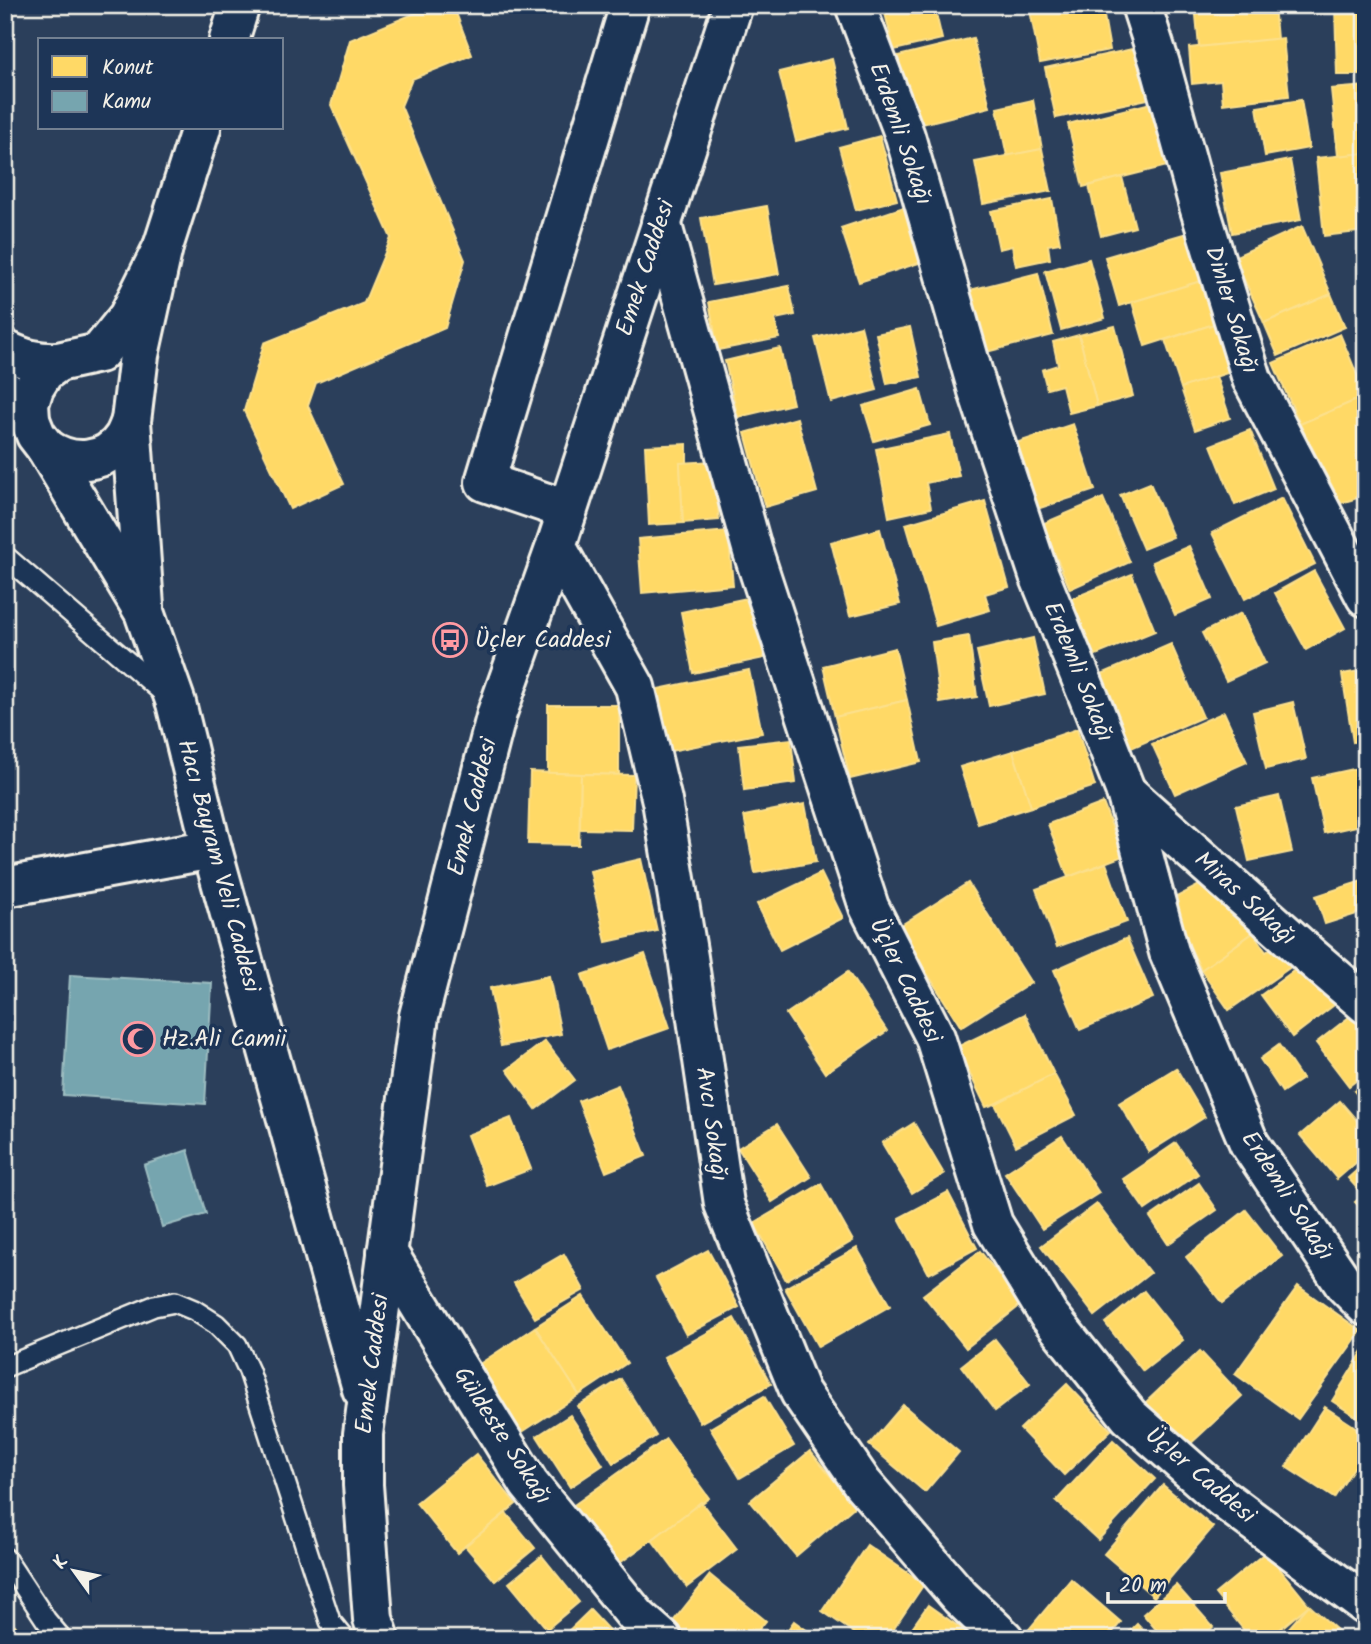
<svg xmlns="http://www.w3.org/2000/svg" width="1371" height="1644" font-family="Kalam,sans-serif">
<rect width="100%" height="100%" fill="#2b3f5b"/>
<filter id="ink" filterUnits="userSpaceOnUse"><feTurbulence type="fractalNoise" baseFrequency=".0143" numOctaves="2"/><feDisplacementMap in="SourceGraphic" scale="14" xChannelSelector="R" yChannelSelector="G"/><feConvolveMatrix kernelMatrix="1 2 1 2 8 2 1 2 1" color-interpolation-filters="sRGB"/></filter>
<g filter="url(#ink)">
<g fill="#ffd966" stroke="#fce08d" stroke-width="2">
<polygon points="435,5 453,5 472,55 412,79 401,106 465,260 445,328 316,383 308,406 344,484 290,509 244,411 264,343 364,303 391,238 331,105 350,40"/>
<polygon points="883,5 934,5 942,39 894,50"/>
<polygon points="1029,5 1102,5 1110,50 1040,63"/>
<polygon points="1195,5 1274,5 1277,39 1199,47"/>
<polygon points="1366,5 1366,75 1337,75 1335,6"/>
<polygon points="973,38 990,107 914,126 898,56"/>
<polygon points="1283,38 1289,96 1223,104 1221,81 1192,84 1189,48"/>
<polygon points="1137,48 1148,99 1056,118 1045,68"/>
<polygon points="832,59 848,128 796,141 779,72"/>
<polygon points="1366,86 1366,153 1338,156 1331,89"/>
<polygon points="1033,100 1042,149 1007,156 997,108"/>
<polygon points="1301,100 1309,148 1265,156 1257,107"/>
<polygon points="1151,103 1167,166 1083,187 1068,124"/>
<polygon points="880,136 897,200 856,210 839,147"/>
<polygon points="1042,149 1051,191 983,204 975,162"/>
<polygon points="1366,153 1366,231 1324,236 1316,158"/>
<polygon points="1290,160 1301,220 1232,233 1220,173"/>
<polygon points="1122,177 1135,227 1101,236 1089,186"/>
<polygon points="1052,199 1060,243 1048,245 1050,259 1016,266 1012,246 999,249 991,211"/>
<polygon points="767,206 779,274 713,285 701,218"/>
<polygon points="907,206 925,261 859,282 841,228"/>
<polygon points="1302,226 1331,294 1264,323 1234,257"/>
<polygon points="1187,233 1201,281 1119,306 1105,257"/>
<polygon points="1089,259 1105,318 1061,330 1045,271"/>
<polygon points="1038,273 1053,335 986,352 970,290"/>
<polygon points="1201,281 1214,324 1145,346 1132,302"/>
<polygon points="789,286 795,315 775,319 779,338 718,350 709,302"/>
<polygon points="1331,294 1345,327 1278,356 1264,323"/>
<polygon points="1214,324 1230,372 1181,388 1165,340"/>
<polygon points="861,326 877,390 831,402 815,338"/>
<polygon points="1115,326 1133,396 1097,406 1079,335"/>
<polygon points="910,327 921,377 887,384 876,334"/>
<polygon points="1340,334 1366,396 1300,424 1273,363"/>
<polygon points="1079,335 1097,406 1069,413 1062,385 1047,389 1042,370 1058,365 1053,342"/>
<polygon points="780,348 793,404 738,417 725,361"/>
<polygon points="1216,376 1230,418 1195,430 1181,388"/>
<polygon points="920,389 930,425 874,441 863,406"/>
<polygon points="1366,396 1364,496 1341,503 1300,424"/>
<polygon points="797,418 817,492 765,507 745,433"/>
<polygon points="1073,424 1095,490 1034,510 1013,444"/>
<polygon points="1250,430 1274,489 1235,505 1211,445"/>
<polygon points="950,434 959,476 926,483 931,508 889,517 876,449"/>
<polygon points="687,444 687,463 680,463 683,523 649,525 645,446"/>
<polygon points="715,461 719,520 683,523 680,463"/>
<polygon points="1150,483 1173,537 1143,549 1120,495"/>
<polygon points="1103,498 1130,562 1070,589 1042,524"/>
<polygon points="1282,498 1315,564 1245,599 1212,533"/>
<polygon points="985,501 1009,587 985,594 990,610 936,626 906,524"/>
<polygon points="880,529 900,604 850,616 831,542"/>
<polygon points="728,531 733,585 642,593 638,539"/>
<polygon points="1189,546 1212,599 1175,615 1152,562"/>
<polygon points="1314,571 1345,628 1306,650 1275,593"/>
<polygon points="1132,574 1155,631 1091,657 1068,600"/>
<polygon points="752,597 764,658 693,673 681,612"/>
<polygon points="1241,613 1265,663 1226,681 1202,633"/>
<polygon points="969,636 977,697 940,703 932,642"/>
<polygon points="1033,638 1045,694 989,706 977,651"/>
<polygon points="1171,644 1203,717 1129,749 1097,676"/>
<polygon points="895,648 907,700 835,717 823,666"/>
<polygon points="749,670 762,733 670,751 658,689"/>
<polygon points="1366,670 1366,740 1353,742 1342,674"/>
<polygon points="907,700 921,762 850,779 835,717"/>
<polygon points="1293,702 1306,759 1266,769 1253,712"/>
<polygon points="548,705 619,705 619,775 548,773"/>
<polygon points="1224,712 1247,762 1175,794 1152,744"/>
<polygon points="1077,729 1095,786 1031,807 1013,751"/>
<polygon points="791,739 796,783 744,790 739,745"/>
<polygon points="1013,751 1031,807 978,824 960,767"/>
<polygon points="1363,767 1366,780 1366,824 1324,833 1312,778"/>
<polygon points="530,772 581,774 579,845 528,844"/>
<polygon points="581,774 634,775 632,830 580,829"/>
<polygon points="1279,796 1292,852 1249,861 1236,806"/>
<polygon points="1103,803 1123,856 1068,877 1048,824"/>
<polygon points="805,804 816,862 755,873 744,816"/>
<polygon points="641,859 657,931 606,942 590,871"/>
<polygon points="1106,863 1127,922 1057,947 1036,889"/>
<polygon points="821,873 843,918 780,950 757,904"/>
<polygon points="1209,880 1253,933 1201,970 1169,901"/>
<polygon points="1362,881 1366,891 1366,911 1325,924 1316,896"/>
<polygon points="968,883 1031,983 961,1027 898,927"/>
<polygon points="1253,933 1266,952 1280,942 1295,964 1229,1010 1201,970"/>
<polygon points="1127,938 1153,998 1080,1030 1054,970"/>
<polygon points="645,954 670,1028 607,1050 582,975"/>
<polygon points="1307,961 1338,1002 1292,1037 1261,995"/>
<polygon points="848,972 887,1031 825,1073 786,1014"/>
<polygon points="549,976 561,1034 501,1046 490,988"/>
<polygon points="1357,1011 1366,1022 1366,1073 1349,1086 1316,1043"/>
<polygon points="1025,1014 1054,1074 995,1104 986,1107 957,1047"/>
<polygon points="545,1041 575,1080 536,1109 507,1070"/>
<polygon points="1279,1045 1302,1079 1282,1092 1260,1059"/>
<polygon points="1176,1068 1205,1117 1149,1152 1119,1103"/>
<polygon points="1054,1074 1076,1115 1016,1146 995,1104"/>
<polygon points="1366,1082 1366,1105 1354,1091"/>
<polygon points="618,1085 646,1156 606,1172 578,1101"/>
<polygon points="1340,1101 1366,1131 1366,1154 1337,1179 1300,1135"/>
<polygon points="511,1118 531,1169 487,1186 467,1135"/>
<polygon points="914,1123 944,1174 912,1193 882,1143"/>
<polygon points="777,1124 811,1177 772,1202 738,1148"/>
<polygon points="1062,1136 1099,1193 1042,1229 1005,1173"/>
<polygon points="1176,1143 1198,1174 1145,1210 1123,1179"/>
<polygon points="1366,1162 1366,1213 1355,1202 1363,1195 1348,1178"/>
<polygon points="1199,1183 1217,1210 1168,1244 1150,1217"/>
<polygon points="821,1184 853,1241 786,1280 754,1223"/>
<polygon points="948,1192 977,1248 929,1274 899,1218"/>
<polygon points="1097,1204 1150,1273 1095,1316 1041,1246"/>
<polygon points="1246,1210 1282,1256 1222,1303 1186,1257"/>
<polygon points="857,1248 890,1306 818,1347 785,1288"/>
<polygon points="708,1250 739,1307 686,1335 656,1278"/>
<polygon points="980,1251 1022,1304 966,1348 923,1295"/>
<polygon points="564,1254 584,1290 535,1318 514,1283"/>
<polygon points="1298,1286 1361,1331 1298,1419 1235,1374"/>
<polygon points="1144,1291 1183,1340 1143,1371 1105,1323"/>
<polygon points="583,1296 627,1363 579,1395 535,1327"/>
<polygon points="734,1318 771,1384 700,1423 664,1357"/>
<polygon points="535,1327 579,1395 522,1432 478,1365"/>
<polygon points="995,1339 1030,1384 995,1411 961,1366"/>
<polygon points="1366,1346 1366,1423 1332,1401"/>
<polygon points="1200,1351 1242,1396 1188,1446 1146,1402"/>
<polygon points="621,1379 656,1436 613,1463 578,1406"/>
<polygon points="1067,1384 1111,1430 1064,1475 1020,1429"/>
<polygon points="764,1396 794,1446 740,1478 710,1428"/>
<polygon points="903,1405 959,1452 925,1492 869,1445"/>
<polygon points="1325,1407 1366,1434 1366,1449 1334,1498 1286,1467"/>
<polygon points="570,1415 603,1465 570,1487 537,1436"/>
<polygon points="666,1439 709,1498 617,1565 574,1505"/>
<polygon points="1113,1440 1155,1479 1098,1540 1056,1501"/>
<polygon points="810,1451 855,1506 796,1556 750,1501"/>
<polygon points="476,1454 516,1504 457,1553 416,1503"/>
<polygon points="1163,1485 1213,1527 1154,1597 1104,1554"/>
<polygon points="701,1502 737,1549 687,1587 652,1540"/>
<polygon points="506,1513 535,1548 495,1581 465,1546"/>
<polygon points="867,1545 924,1584 887,1639 863,1639 822,1611"/>
<polygon points="1266,1552 1309,1605 1268,1639 1251,1639 1215,1594"/>
<polygon points="542,1556 579,1602 547,1629 509,1583"/>
<polygon points="710,1575 766,1621 751,1639 679,1639 667,1629"/>
<polygon points="1071,1579 1121,1622 1107,1639 1031,1639 1025,1634"/>
<polygon points="1176,1585 1213,1627 1200,1639 1164,1639 1143,1614"/>
<polygon points="928,1605 976,1639 904,1639"/>
<polygon points="1309,1605 1347,1639 1279,1639"/>
<polygon points="590,1610 617,1639 560,1639"/>
<polygon points="794,1621 819,1639 781,1639"/>
<polygon points="1137,1624 1151,1639 1122,1639"/>
<polygon points="15,1625 26,1639 5,1639 5,1634"/>
</g>
<g fill="#76a5af" stroke="#9cbcc0" stroke-width="2">
<polygon points="70,975 212,983 205,1104 63,1095"/>
<polygon points="188,1150 206,1214 162,1227 144,1165"/>
</g>
<g fill="none" stroke-linecap="round" stroke-linejoin="round">
<g stroke="#f4f1e8" stroke-width="24">
<g id="lane">
<polyline points="5,556 166,695"/>
<polyline points="5,1367 154,1306 175,1302 194,1310 216,1324 237,1345 249,1371 330,1621 345,1639"/>
<polyline points="5,1558 46,1620 62,1639"/>
</g>
</g>
<g stroke="#f4f1e8" stroke-width="44">
<g id="street">
<polyline points="855,5 905,136 978,391 1039,575 1092,705 1126,792 1169,952 1249,1143 1344,1284 1366,1306"/>
<polyline points="1141,5 1160,64 1199,206 1252,379 1366,597"/>
<polyline points="661,222 753,552 869,907 935,1037 993,1224 1048,1314 1129,1416 1222,1498 1366,1605"/>
<path d="M5,350C23,359 38,363 58,362"/>
<polyline points="5,391 30,420"/>
<polyline points="567,510 485,482 630,5"/>
<polyline points="556,546 635,687 662,801 688,957 724,1204 800,1392 862,1483 960,1597 1004,1639"/>
<polyline points="1126,792 1311,957 1366,1004"/>
<polyline points="5,887 212,849"/>
<polyline points="387,1252 529,1484 637,1617 662,1639"/>
</g>
</g>
<g stroke="#f4f1e8" stroke-width="44">
<g id="secondary">
<polyline points="229,40 240,5"/>
<polyline points="163,247 128,317 99,353 58,362 44,372 34,388 29,404 30,420 36,435 46,448 144,612 176,703 212,849 362,1389"/>
<path d="M46,448C71,466 106,465 124,437C127,432 129,426 131,421"/>
<polyline points="144,606 131,421 139,355 163,247 201,128"/>
<polyline points="380,1639 373,1619 363,1485 363,1434 419,1016 497,713 556,546 733,5"/>
</g>
</g>
<use href="#lane" stroke="#1d3557" stroke-width="19"/>
<use href="#street" stroke="#1d3557" stroke-width="38"/>
<use href="#secondary" stroke="#1d3557" stroke-width="38"/>
</g>
</g>
<defs>
<g id="bus-ring" transform="scale(1.75)"><circle r="9.5" fill="#1d3557" stroke="#ff9aa2" stroke-width="1.5"/><path d="M-5-6H5V4H4V6H2V4H-2V6H-4V4H-5ZM-3.5-4V0h7V-4ZM-3.5 1.2v1.5H-2V1.2ZM2 1.2v1.5H3.5V1.2Z" fill="#ff9aa2"/></g>
<g id="mosque-ring" transform="scale(1.75)"><circle r="9.5" fill="#1d3557" stroke="#ff9aa2" stroke-width="1.5"/><path d="M3.5-4.9A6 6 0 1 0 3.5 4.9A5 5 0 1 1 3.5-4.9Z" fill="#ff9aa2"/></g>
</defs>
<g fill-rule="evenodd">
<use href="#bus-ring" x="450" y="640"/>
<use href="#mosque-ring" x="138" y="1039"/>
</g>
<g text-anchor="middle" dominant-baseline="central" stroke-width="7" stroke-linejoin="round" paint-order="stroke">
<g font-size="24" fill="#f4f1e8" stroke="#1d3557">
<text transform="translate(900 134) rotate(71)">Erdemli Sokağı</text>
<text transform="translate(646 268) rotate(-72)">Emek Caddesi</text>
<text transform="translate(1231 310) rotate(73)">Dinler Sokağı</text>
<text transform="translate(1078 672) rotate(68)">Erdemli Sokağı</text>
<text transform="translate(473 807) rotate(-76)">Emek Caddesi</text>
<text transform="translate(218 866) rotate(75)">Hacı Bayram Veli Caddesi</text>
<text transform="translate(1245 899) rotate(42)">Miras Sokağı</text>
<text transform="translate(905 981) rotate(64)">Üçler Caddesi</text>
<text transform="translate(711 1124) rotate(82)">Avcı Sokağı</text>
<text transform="translate(1287 1196) rotate(57)">Erdemli Sokağı</text>
<text transform="translate(373 1364) rotate(-83)">Emek Caddesi</text>
<text transform="translate(502 1436) rotate(57)">Güldeste Sokağı</text>
<text transform="translate(1200 1476) rotate(40)">Üçler Caddesi</text>
</g>
<g font-size="24" fill="#f4f1e8" stroke="#1d3557" text-anchor="start">
<text x="475" y="640">Üçler Caddesi</text>
<text x="162" y="1039">Hz.Ali Camii</text>
</g>
</g>
<rect width="1371" height="1644" fill="none" stroke="#1d3557" stroke-width="28"/>
<rect x="14" y="14" width="1343" height="1616" fill="none" stroke="#f4f1e8" stroke-width="2.5" filter="url(#ink)"/>
<rect x="38" y="38" width="245" height="91" fill="#1d3557" stroke="#738091" stroke-width="2"/>
<rect x="52" y="56" width="35" height="21" fill="#ffd966" stroke="#738091" stroke-width="2"/>
<text x="102" y="74" font-size="21" fill="#f4f1e8">Konut</text>
<rect x="52" y="91" width="35" height="21" fill="#76a5af" stroke="#738091" stroke-width="2"/>
<text x="102" y="108" font-size="21" fill="#f4f1e8">Kamu</text>
<g transform="translate(74 1571) rotate(303)" stroke="#1d3557" stroke-width="5" paint-order="stroke">
<path d="M0-5L12 26L0 18L-12 26Z" fill="#f4f1e8"/>
<text y="-10" font-size="19" font-weight="bold" text-anchor="middle" fill="#f4f1e8">K</text>
</g>
<path d="M1108 1592v10h117v-10" fill="none" stroke="#f4f1e8" stroke-width="3.5"/>
<text x="1119" y="1592" font-size="21" fill="#f4f1e8" stroke="#1d3557" stroke-width="5" paint-order="stroke">20 m</text>
</svg>
